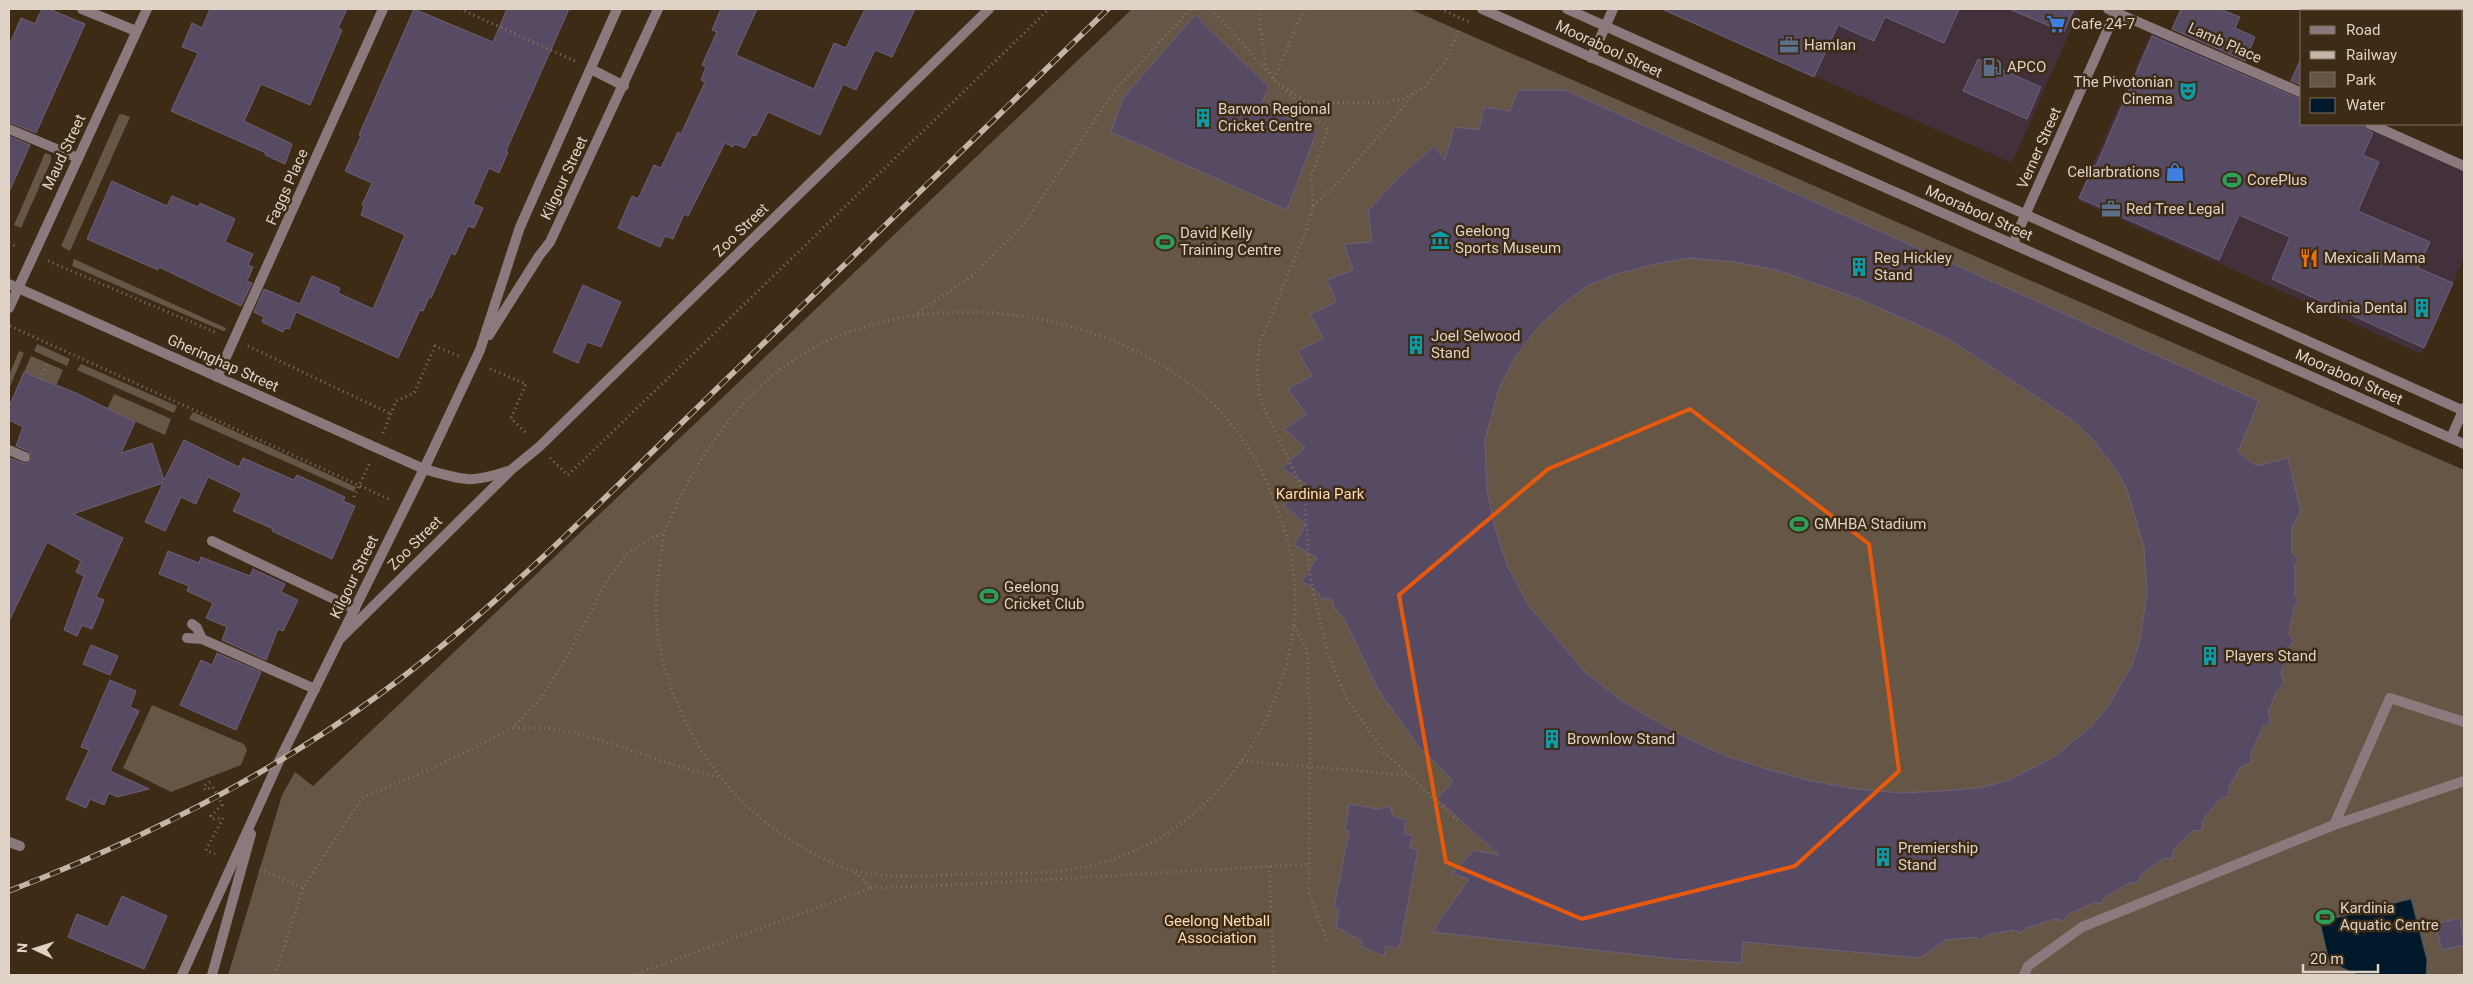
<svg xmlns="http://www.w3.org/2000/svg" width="2473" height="984" font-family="Roboto,sans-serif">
<rect width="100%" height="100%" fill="#3d2b15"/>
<g fill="#42303a">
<polygon points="1672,9 2080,9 2012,163 1671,13"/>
<polygon points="2152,31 2302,98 2302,124 2360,124 2464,171 2464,258 2421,354 2077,200"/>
</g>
<g fill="#655646">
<polygon points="1132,9 1410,9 2464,470 2464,975 228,975 282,795 295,772 313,786"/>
<polygon points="122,114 130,117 70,251 61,246 119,115"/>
<polygon points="45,153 51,155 51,161 21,228 14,225"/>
<polygon points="74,259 226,328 225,331 223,331 72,266"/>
<polygon points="37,344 70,359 67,366 34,351"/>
<polygon points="19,351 24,353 9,389 9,375"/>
<polygon points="31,356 63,370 56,386 24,372"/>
<polygon points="81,364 177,406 174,413 77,370"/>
<polygon points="114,394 171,419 165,435 107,409"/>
<polygon points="193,412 356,487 354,492 189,419"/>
<polygon points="152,705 244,744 247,750 241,765 171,792 123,768"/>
</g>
<polygon fill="#00192a" stroke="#435159" points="2411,899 2427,960 2426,975 2357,975 2329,961 2320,922"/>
<g fill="#574b64" stroke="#6d617b" fill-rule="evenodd">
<polygon points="42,9 49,9 85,24 36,133 9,122 9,46 21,18 35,24"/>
<polygon points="210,9 347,9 338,28 342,30 310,105 261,84 244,121 292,144 285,164 265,155 266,153 171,111 198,53 182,47 192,23 202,28"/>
<polygon points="414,9 493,42 507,9 569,9 506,151 508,152 499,173 489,168 473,204 483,208 474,228 468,226 455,255 451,253 431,298 429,297 423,311 420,310 398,358 296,312 289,329 285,328 283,332 262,322 264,317 254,312 264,289 300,304 312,276 340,288 338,293 373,309 405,235 361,215 364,207 362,205 372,183 345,171 361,136 359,135"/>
<polygon points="721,9 757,9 736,55 814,89 834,43 846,48 865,9 915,9 892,57 875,50 856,90 843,84 820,135 768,112 756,136 752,135 745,148 735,144 733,147 725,143 688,216 684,214 673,239 665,236 660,247 618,228 632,196 638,199 654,165 661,168 678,132 681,134 705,82 701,80 706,67 702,65 717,32 712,30"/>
<polygon points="1662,9 1959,9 1944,43 1885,17 1874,41 1838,25 1814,77"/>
<polygon points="2009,9 2074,9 2064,32"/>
<polygon points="2181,9 2220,9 2240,17 2235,28 2255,37 2245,61 2172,29"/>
<polygon points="1195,15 1269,87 1261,105 1317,131 1287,210 1111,132 1123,98"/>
<polygon points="2152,36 2302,100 2302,124 2363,124 2365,128 2373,133 2363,155 2379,162 2358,211 2430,242 2418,268 2453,283 2424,348 2272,279 2290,237 2239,215 2219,260 2079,198 2094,165 2096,166"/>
<polygon points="2302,56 2302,85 2291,81"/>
<polygon points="1978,59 2041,87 2027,119 1963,91"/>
<path d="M1518,90H1565L2259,401L2238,452L2257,466L2288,458L2301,512L2292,527V553L2299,559L2295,565V595L2299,601L2294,607L2289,634L2294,642L2288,648L2281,673L2284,683L2277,691L2268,712L2271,723L2263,727L2251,753L2252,762L2241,767L2229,787V796L2221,798L2203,820L2202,830L2192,831L2174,849L2172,859L2164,858L2141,875L2138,883H2130L2105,897L2101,904L2095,902L2069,914L2063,921L2055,919L2026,928L2021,933L2013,930L1987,935L1980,940L1976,937L1946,940L1921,958L1743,942L1741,963L1675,959L1432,932L1469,879L1452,874L1474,850L1499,855L1437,799L1453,781L1418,746L1377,688L1344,618L1335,609L1331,598L1321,599L1318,592L1302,581L1317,558L1294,545L1306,524L1284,506L1306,484L1282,468L1305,447L1284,429L1306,414L1288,389L1312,376L1298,351L1323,338L1310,314L1336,302L1327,280L1353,270L1344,244L1372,242L1368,211L1397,179L1434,146L1445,160L1454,127L1479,130L1484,107L1510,111ZM1690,258L1735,262L1777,270L1859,299L1949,339L2072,420L2090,436L2117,471L2127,490L2144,547L2147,592L2140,640L2132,665L2108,706L2091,727L2055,756L2010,780L1979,788L1942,791L1902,793L1855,789L1807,780L1767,769L1726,756L1675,732L1622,701L1586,673L1529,606L1508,567L1495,528L1487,489L1485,440L1499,388L1516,356L1539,326L1564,303L1589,285L1620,273L1655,264Z"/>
<polygon points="9,136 30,145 9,192"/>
<polygon points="112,181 167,206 172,196 198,207 200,203 235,219 225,242 253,254 248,265 253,267 247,281 252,283 241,306 159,267 158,270 87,239"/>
<polygon points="583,285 621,302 601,347 587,342 578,363 553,352"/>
<polygon points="24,372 76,393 135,422 121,453 152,443 164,480 184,440 239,467 243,458 294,480 297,475 345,497 343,501 355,506 332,559 272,531 273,529 233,511 242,493 208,477 196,504 181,497 165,531 145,522 163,483 73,514 123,538 96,597 104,600 92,629 82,625 77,636 64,630 84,576 76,572 81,561 47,542 9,621 9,462 10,458 26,464 32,457 28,451 16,446 23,427 9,420 9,407"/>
<polygon points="168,551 199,563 201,557 250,576 253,569 285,584 281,592 298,600 283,631 278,629 266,660 222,640 227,627 206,618 213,603 187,591 189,586 159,574"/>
<polygon points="91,645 118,656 110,675 83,664"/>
<polygon points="217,653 261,672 236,730 180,705 201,660 212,665"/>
<polygon points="110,680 136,691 130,707 139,711 110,771 149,789 117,797 109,793 104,805 90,799 86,808 66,799 89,750 81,747"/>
<polygon points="1349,804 1378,809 1390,806 1393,816 1406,820 1404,834 1413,836 1410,848 1418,850 1401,941 1398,949 1386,946 1384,956 1361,947 1362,941 1336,927 1339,909 1334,908 1349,831 1345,831"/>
<polygon points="122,896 167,916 144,969 68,937 77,914 108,927"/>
<polygon points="2460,918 2464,945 2442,950 2435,924"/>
</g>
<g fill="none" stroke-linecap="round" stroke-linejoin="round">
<g stroke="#847563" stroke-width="3" stroke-dasharray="1 4" stroke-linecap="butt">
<polyline points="460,9 575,61"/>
<polyline points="1212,9 1269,74"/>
<polyline points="1258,9 1266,66 1274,80 1328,130 1311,177 1313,207 1306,231 1260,342 1257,368 1259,392 1264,408 1304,492 1310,577 1327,651 1347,699 1384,752 1459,822"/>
<polyline points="1440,9 1469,22"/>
<polyline points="1274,79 1304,9"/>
<polyline points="1283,86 1306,102 1379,103 1402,99 1425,87 1444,63 1459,30"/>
<polyline points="1313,206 1341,180 1414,94"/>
<polyline points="9,243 17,247"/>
<polyline points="48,261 217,333"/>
<polyline points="918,313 973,275 1024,224 1116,89 1191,9"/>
<polyline points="10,326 389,499"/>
<polyline points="248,346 391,414"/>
<polyline points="490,369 526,384 511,418 527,434"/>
<polyline points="40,379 48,361"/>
<polyline points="383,433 396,401 414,393 435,346 459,356"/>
<polyline points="550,458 568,475 1049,9"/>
<polyline points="354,497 369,464"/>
<polyline points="1294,626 1307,650 1310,721 1309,893 1328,944"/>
<path d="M514,728C530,728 548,727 564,731C617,741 667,767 720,777"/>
<polyline points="1242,761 1407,775"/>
<polyline points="210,782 204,786 205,790 213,787 222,805 211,816 212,819 223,818 206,850 215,854"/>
<polyline points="1269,866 1274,975"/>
<path d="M260,869L303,888L362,798L433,768L513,728L540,699L563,664L608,579L626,555L650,539L664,533C694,460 746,381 819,345C939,285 1107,310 1207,398C1241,429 1263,468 1278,511C1292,549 1298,582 1294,623C1282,731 1207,834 1101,863C1060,875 1018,873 977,874C937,874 891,881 852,870C834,865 816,855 800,846C726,803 678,731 660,648C652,611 658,571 664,533"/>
<polyline points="871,888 953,885 1309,864"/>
<polyline points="275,975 303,888"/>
<polyline points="633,975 871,888 854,871"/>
</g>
<g stroke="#8a7a7d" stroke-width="10">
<polyline points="82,9 136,31"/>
<polyline points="2108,9 2302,93"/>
<polyline points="2366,11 2367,9"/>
<polyline points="2370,124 2464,166"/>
<polyline points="9,129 78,158"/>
<polyline points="217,377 383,9"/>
<polyline points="9,450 25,457"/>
<polyline points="2334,825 2390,698 2464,722"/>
<polyline points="9,842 20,846"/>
<polyline points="2024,975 2028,966 2082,927 2334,825 2464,781"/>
</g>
<g stroke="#8a7a7d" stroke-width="10">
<polyline points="1606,25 1613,9"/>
<polyline points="2026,213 2117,9"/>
<polyline points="9,308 147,9"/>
<polyline points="2451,438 2464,408"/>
<path d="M424,469C463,480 469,484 508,471"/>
<polyline points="212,541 355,609"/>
<polyline points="192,624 197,628 202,639"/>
<polyline points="187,638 202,639 315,689"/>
<polyline points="341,638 511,470 539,447 989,9"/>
</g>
<g stroke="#8a7a7d" stroke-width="10">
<polyline points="1482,9 2464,444"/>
<polyline points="1567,9 2464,411"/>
<polyline points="1591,58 1606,25"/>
<polyline points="591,69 624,86"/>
<polyline points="2013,244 2026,213"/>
<polyline points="9,284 424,469"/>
<polyline points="489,335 539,256 550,242 658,9"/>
<polyline points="182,975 279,761 424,469 480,350 520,227 617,9"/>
<polyline points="212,975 251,834"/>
</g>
<g stroke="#c3b6a7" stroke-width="5.5">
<path id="rail" d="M9,891C141,840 266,778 380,694C507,601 621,481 734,372C858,251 983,130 1108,9"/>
</g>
<use href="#rail" stroke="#3d2b15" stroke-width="4" stroke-dasharray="11" stroke-linecap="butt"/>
</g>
<path fill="none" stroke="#e8590c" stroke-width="4" stroke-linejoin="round" d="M1690,409L1869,544L1899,771L1795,866L1582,919L1446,862L1399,595L1548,469Z"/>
<defs>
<g id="supermarket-bare" transform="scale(1.5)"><path d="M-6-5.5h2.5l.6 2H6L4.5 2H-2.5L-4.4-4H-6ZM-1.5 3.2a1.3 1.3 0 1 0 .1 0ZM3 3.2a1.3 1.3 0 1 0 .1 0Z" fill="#3f7fe0" stroke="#3d2b15" stroke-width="2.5" paint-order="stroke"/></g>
<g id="office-bare" transform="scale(1.5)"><path d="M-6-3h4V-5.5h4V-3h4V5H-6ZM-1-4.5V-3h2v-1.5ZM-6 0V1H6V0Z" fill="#5c6f8a" stroke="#3d2b15" stroke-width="2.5" paint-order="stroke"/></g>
<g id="fuel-bare" transform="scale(1.5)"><path d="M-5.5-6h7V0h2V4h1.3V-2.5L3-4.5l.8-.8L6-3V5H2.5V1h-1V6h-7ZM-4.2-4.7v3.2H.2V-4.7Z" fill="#5c6f8a" stroke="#3d2b15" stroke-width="2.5" paint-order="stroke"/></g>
<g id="theatre-bare" transform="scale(1.5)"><path d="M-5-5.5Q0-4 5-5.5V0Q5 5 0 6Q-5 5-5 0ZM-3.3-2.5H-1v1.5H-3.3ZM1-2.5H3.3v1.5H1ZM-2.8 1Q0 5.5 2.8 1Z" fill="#0f9aa8" stroke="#3d2b15" stroke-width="2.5" paint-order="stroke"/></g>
<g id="building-bare" transform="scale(1.5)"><path d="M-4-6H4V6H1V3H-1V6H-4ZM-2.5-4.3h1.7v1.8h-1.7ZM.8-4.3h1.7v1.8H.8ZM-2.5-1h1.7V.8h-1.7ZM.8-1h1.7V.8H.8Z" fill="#0f9aa8" stroke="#3d2b15" stroke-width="2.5" paint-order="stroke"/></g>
<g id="shop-bare" transform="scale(1.5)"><path d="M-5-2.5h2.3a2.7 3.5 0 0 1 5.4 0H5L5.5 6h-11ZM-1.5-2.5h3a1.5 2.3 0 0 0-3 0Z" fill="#3f7fe0" stroke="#3d2b15" stroke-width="2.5" paint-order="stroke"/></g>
<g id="stadium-bare" transform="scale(1.5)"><path d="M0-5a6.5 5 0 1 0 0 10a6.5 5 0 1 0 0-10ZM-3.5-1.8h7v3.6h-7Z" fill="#2e9e5b" stroke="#3d2b15" stroke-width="2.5" paint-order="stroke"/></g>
<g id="museum-bare" transform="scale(1.5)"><path d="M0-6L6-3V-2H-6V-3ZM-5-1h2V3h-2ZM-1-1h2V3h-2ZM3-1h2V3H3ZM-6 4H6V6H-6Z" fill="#0f9aa8" stroke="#3d2b15" stroke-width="2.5" paint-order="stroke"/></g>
<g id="restaurant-bare" transform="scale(1.5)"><path d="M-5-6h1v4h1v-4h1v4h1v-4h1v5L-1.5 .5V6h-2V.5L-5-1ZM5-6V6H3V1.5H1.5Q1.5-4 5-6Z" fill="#e8710a" stroke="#3d2b15" stroke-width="2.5" paint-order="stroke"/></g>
</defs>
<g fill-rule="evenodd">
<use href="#supermarket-bare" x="2056" y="24"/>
<use href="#office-bare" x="1789" y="45"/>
<use href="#fuel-bare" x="1992" y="67"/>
<use href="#theatre-bare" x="2188" y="91"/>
<use href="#building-bare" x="1203" y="118"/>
<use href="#shop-bare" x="2175" y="172"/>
<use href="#stadium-bare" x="2232" y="180"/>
<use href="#office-bare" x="2111" y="209"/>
<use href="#museum-bare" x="1440" y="240"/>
<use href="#stadium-bare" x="1165" y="242"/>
<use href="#restaurant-bare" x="2309" y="258"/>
<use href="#building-bare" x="1859" y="267"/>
<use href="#building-bare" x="2422" y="308"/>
<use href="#building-bare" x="1416" y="345"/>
<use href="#stadium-bare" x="1799" y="524"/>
<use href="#stadium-bare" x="989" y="596"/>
<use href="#building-bare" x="2210" y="656"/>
<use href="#building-bare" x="1552" y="739"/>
<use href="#building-bare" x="1883" y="857"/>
<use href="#stadium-bare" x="2325" y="917"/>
</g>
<g text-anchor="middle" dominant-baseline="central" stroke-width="5" stroke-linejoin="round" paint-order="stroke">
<g font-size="15" fill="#dfd3c6" stroke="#3d2b15" text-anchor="start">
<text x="2071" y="24">Cafe 24-7</text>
<text x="1804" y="45">Hamlan</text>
<text x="2007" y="67">APCO</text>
<text x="2173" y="82" text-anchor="end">The Pivotonian<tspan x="2173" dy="17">Cinema</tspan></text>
<text x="1218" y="109">Barwon Regional<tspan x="1218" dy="17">Cricket Centre</tspan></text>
<text x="2160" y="172" text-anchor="end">Cellarbrations</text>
<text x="2247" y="180">CorePlus</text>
<text x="2126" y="209">Red Tree Legal</text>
<text x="1455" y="231">Geelong<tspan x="1455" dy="17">Sports Museum</tspan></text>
<text x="1180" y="233">David Kelly<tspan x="1180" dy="17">Training Centre</tspan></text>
<text x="1874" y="258">Reg Hickley<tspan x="1874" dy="17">Stand</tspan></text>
<text x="2324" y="258">Mexicali Mama</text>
<text x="2407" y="308" text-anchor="end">Kardinia Dental</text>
<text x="1431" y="336">Joel Selwood<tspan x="1431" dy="17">Stand</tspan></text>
<text x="1814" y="524">GMHBA Stadium</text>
<text x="1004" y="587">Geelong<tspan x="1004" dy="17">Cricket Club</tspan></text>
<text x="2225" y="656">Players Stand</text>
<text x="1567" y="739">Brownlow Stand</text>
<text x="1898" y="848">Premiership<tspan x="1898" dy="17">Stand</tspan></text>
<text x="2340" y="908">Kardinia<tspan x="2340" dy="17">Aquatic Centre</tspan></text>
</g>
<g font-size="15" fill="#dfd3c6" stroke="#3d2b15">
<text transform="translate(2225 43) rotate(24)">Lamb Place</text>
<text transform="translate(1609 49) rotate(25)">Moorabool Street</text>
<text transform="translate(2039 148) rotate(-66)">Verner Street</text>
<text transform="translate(64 152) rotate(-65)">Maud Street</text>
<text transform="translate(564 178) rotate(-65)">Kilgour Street</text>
<text transform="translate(287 187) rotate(-66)">Faggs Place</text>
<text transform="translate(1979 213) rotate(24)">Moorabool Street</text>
<text transform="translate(741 230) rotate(-44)">Zoo Street</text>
<text transform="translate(223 363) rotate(24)">Gheringhap Street</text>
<text transform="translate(2349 377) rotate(24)">Moorabool Street</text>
<text transform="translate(415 543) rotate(-45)">Zoo Street</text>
<text transform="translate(354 577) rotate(-64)">Kilgour Street</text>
</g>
<g font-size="15" fill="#ffdbb5" stroke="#3d2b15">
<text x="1320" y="494">Kardinia Park</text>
<text x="1217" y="921">Geelong Netball<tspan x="1217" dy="17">Association</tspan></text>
</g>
</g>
<rect width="2473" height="984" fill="none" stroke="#dfd3c6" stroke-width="20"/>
<rect x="2300" y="10" width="162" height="115" fill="#3d2b15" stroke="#7e6e5c"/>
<rect x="2310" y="26" width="25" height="8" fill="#8a7a7d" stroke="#7e6e5c"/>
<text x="2346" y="35" font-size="15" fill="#dfd3c6">Road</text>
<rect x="2310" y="51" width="25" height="8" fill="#c3b6a7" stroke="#7e6e5c"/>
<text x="2346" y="60" font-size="15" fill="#dfd3c6">Railway</text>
<rect x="2310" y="72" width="25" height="15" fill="#655646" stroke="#7e6e5c"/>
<text x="2346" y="85" font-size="15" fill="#dfd3c6">Park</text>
<rect x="2310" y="98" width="25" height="15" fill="#00192a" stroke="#7e6e5c"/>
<text x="2346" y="110" font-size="15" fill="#dfd3c6">Water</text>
<g transform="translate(35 949) rotate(274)" stroke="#3d2b15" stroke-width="4" paint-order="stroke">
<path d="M0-4L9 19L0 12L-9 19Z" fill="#dfd3c6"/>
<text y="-8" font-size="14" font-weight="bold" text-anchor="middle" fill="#dfd3c6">N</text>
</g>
<path d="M2303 964v8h75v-8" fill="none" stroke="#dfd3c6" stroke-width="2.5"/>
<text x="2310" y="964" font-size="15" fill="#dfd3c6" stroke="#3d2b15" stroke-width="4" paint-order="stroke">20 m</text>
</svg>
